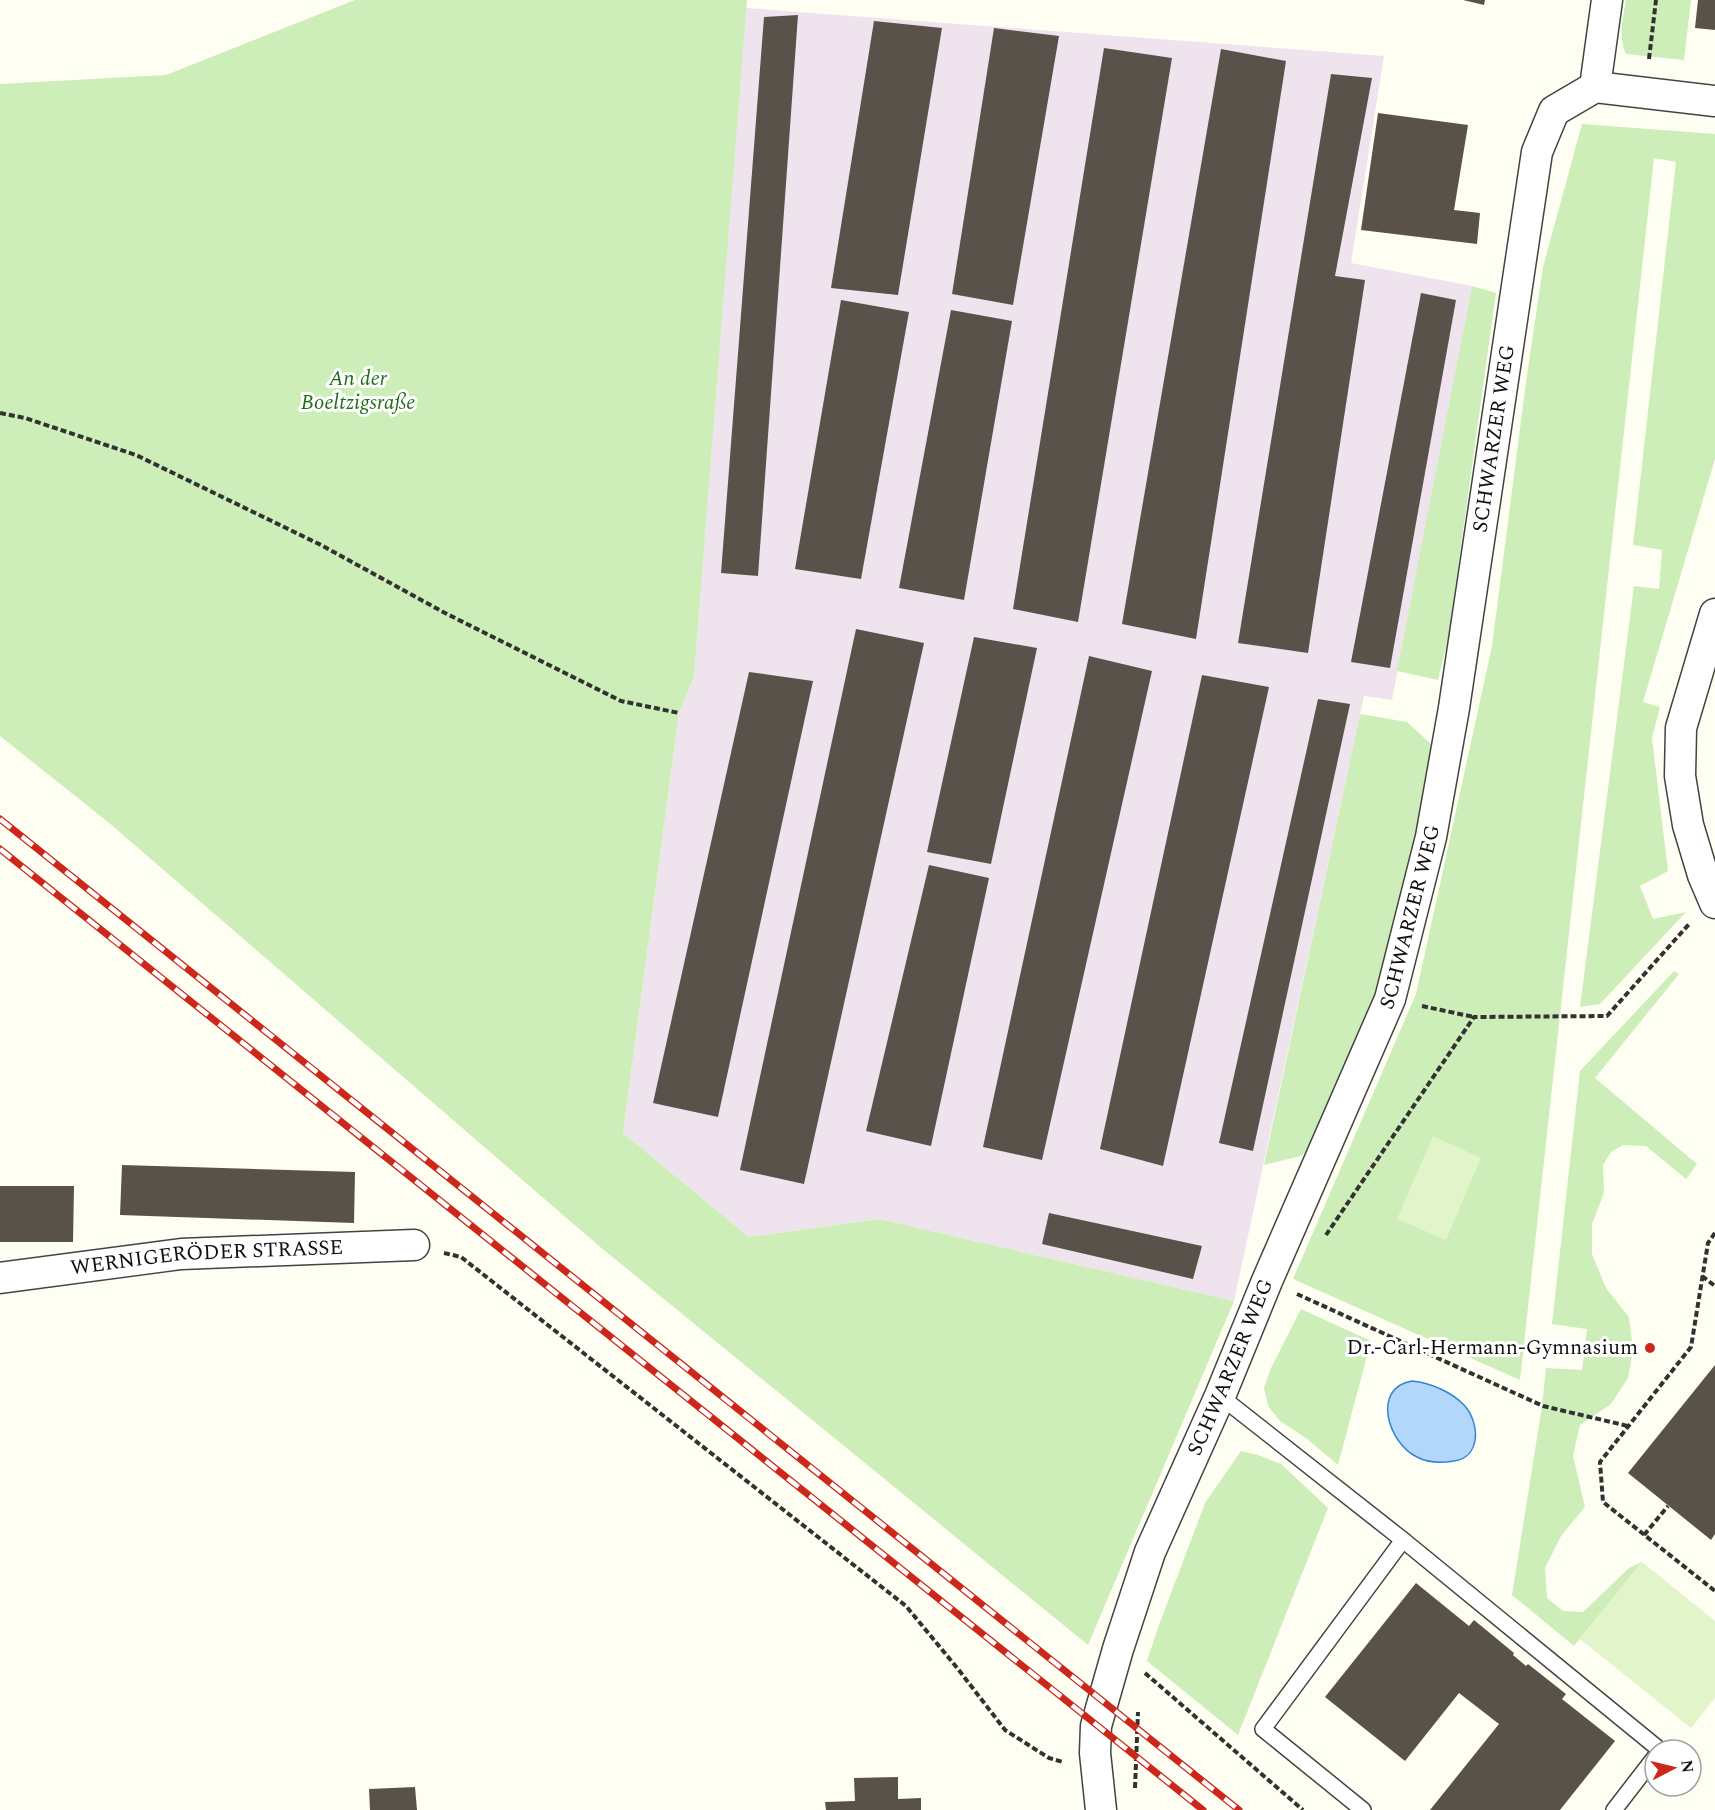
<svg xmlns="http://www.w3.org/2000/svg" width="1715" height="1810" font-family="Spectral,serif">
<rect width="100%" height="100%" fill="#fffef2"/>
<polygon fill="#efe4ee" points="746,8 1384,56 1351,263 1472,286 1392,700 1364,696 1234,1301 879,1219 749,1237 623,1133 679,713 694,677"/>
<g fill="#cdeeb8">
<polygon points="355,0 747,0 694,677 679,713 623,1133 749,1237 879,1219 1234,1301 1088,1645 599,1246 108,822 0,736 0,84 166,75"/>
<path d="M1626,0H1691L1684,60L1626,54C1618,37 1623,17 1626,0Z"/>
<polygon points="1582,124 1715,134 1715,459 1643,702 1660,707 1652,738 1668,871 1640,886 1653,919 1686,912 1600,1004 1580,1007 1634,586 1659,589 1662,550 1633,545 1676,162 1654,158 1520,1380 1293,1279 1416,994 1492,646 1526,382 1543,267"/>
<polygon points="1472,286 1496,293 1448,639 1438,680 1397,671"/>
<polygon points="1360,714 1407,722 1431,744 1427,790 1384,974 1332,1094 1315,1143 1301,1156 1264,1165"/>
<polygon points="1674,971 1679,974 1595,1078 1697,1164 1686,1179 1646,1146 1623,1145 1611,1152 1603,1165 1604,1193 1592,1224 1592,1254 1606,1288 1629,1317 1633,1350 1628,1378 1611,1404 1580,1425 1573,1456 1585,1507 1561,1536 1545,1568 1547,1598 1563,1611 1583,1612 1629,1568 1642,1562 1574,1646 1512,1595 1542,1406 1546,1368 1582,1370 1587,1329 1552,1324 1580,1071"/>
<polygon points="1301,1309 1371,1341 1338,1465 1306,1438 1280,1421 1268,1406 1264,1388 1271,1368"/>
<polygon points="1241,1451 1258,1455 1281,1464 1328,1508 1238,1735 1147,1661 1159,1625 1205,1503"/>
</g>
<g fill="#e1f4ca">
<polygon points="1433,1136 1481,1158 1446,1240 1397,1219"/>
<polygon points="1642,1562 1715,1621 1715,1698 1691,1728 1580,1639"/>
</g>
<path fill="#b2d7fb" stroke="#3383d9" stroke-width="1.5" d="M1412,1381C1431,1383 1452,1392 1465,1406C1480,1424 1481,1457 1454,1461C1442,1463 1428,1463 1417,1457C1388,1443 1371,1388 1412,1381Z"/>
<g fill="#59524b">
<polygon points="1463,0 1485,0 1484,5"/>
<polygon points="1698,0 1715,0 1715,30 1695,28"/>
<polygon points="798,15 758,576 721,573 764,17"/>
<polygon points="874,21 942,28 898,295 831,288"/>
<polygon points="994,28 1059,36 1013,305 952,294"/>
<polygon points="1104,48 1172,58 1078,622 1013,609"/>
<polygon points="1221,49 1286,61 1196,639 1122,624"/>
<polygon points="1331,74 1372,78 1335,276 1365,280 1308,653 1238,643"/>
<polygon points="1378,113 1468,125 1454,210 1480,213 1477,244 1361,230"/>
<polygon points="1421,293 1456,300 1390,668 1351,662"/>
<polygon points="841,300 909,312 861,579 795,569"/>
<polygon points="951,310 1012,321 964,600 899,588"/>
<polygon points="856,629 924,643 804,1184 740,1170"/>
<polygon points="974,637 1037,648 991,864 927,852"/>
<polygon points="1089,656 1152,671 1042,1160 983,1147"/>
<polygon points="749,672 813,681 718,1117 653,1103"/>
<polygon points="1202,675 1269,687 1163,1166 1100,1149"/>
<polygon points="1318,699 1350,704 1253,1151 1219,1143"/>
<polygon points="929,865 989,878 931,1146 866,1131"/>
<polygon points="122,1165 355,1172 354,1223 120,1215"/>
<polygon points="0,1186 74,1186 73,1242 0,1242"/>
<polygon points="1049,1213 1202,1246 1193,1279 1042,1244"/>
<polygon points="1715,1365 1715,1534 1711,1540 1628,1473"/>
<polygon points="1416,1583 1469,1626 1474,1620 1514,1653 1513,1655 1526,1666 1528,1664 1566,1694 1562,1699 1615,1741 1560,1810 1430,1810 1499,1724 1459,1693 1405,1761 1325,1697"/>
<polygon points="898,1777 898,1799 921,1798 921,1810 826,1810 825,1802 855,1801 854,1778"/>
<polygon points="415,1787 417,1810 370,1810 369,1789"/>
</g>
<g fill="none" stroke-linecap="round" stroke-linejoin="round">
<g stroke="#434343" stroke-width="18">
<g id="service">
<polyline points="1220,1396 1403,1540 1660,1750"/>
<polyline points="1363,1810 1263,1729 1403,1540"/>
<polyline points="1614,1810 1655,1757"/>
</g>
</g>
<g stroke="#434343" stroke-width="33">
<g id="minor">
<polyline points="1595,87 1715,101"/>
<polyline points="1595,87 1607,0"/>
<polyline points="1715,614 1681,728 1680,776 1688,825 1703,875 1715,903"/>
<path id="s1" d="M0,1278L181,1254L414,1245"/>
<path id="s2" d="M1101,1810L1095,1753L1096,1726L1118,1649L1150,1552L1220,1396L1267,1281L1390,999L1431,837L1454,708L1537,152L1554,111L1595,87"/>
</g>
</g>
<g stroke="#323232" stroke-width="4" stroke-dasharray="6 3" stroke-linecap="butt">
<polyline points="1649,59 1656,0"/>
<polyline points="0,413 25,418 136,455 321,545 445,613 621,701 679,713"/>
<polyline points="1422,1006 1474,1017"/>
<polyline points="1715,1233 1708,1243 1691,1347 1600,1462 1603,1502 1715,1591"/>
<polyline points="1326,1235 1474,1017 1607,1016 1690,923"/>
<polyline points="444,1253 461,1257 906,1606 958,1669 1005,1730 1049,1758 1063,1762"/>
<polyline points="1702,1276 1715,1286"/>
<polyline points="1297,1294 1543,1406 1628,1426"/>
<polyline points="1644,1535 1668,1506"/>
<polyline points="1145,1673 1303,1810"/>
<polyline points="1135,1788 1138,1712"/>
</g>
<use href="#service" stroke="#fff" stroke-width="15"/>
<use href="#minor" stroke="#fff" stroke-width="30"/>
<g stroke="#cd271b" stroke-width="7">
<g id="rail">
<polyline points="0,819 1239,1810"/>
<polyline points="0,849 1203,1810"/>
</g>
</g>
<use href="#rail" stroke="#fff" stroke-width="4.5" stroke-dasharray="14" stroke-linecap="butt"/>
</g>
<circle fill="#cd271b" stroke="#fff" stroke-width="2" cx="1650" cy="1348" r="6"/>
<g text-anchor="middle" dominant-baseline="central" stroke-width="6" stroke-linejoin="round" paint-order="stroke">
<g font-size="21" font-style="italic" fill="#216e19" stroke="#fff">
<text x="358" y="379">An der<tspan x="358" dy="24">Boeltzigsraße</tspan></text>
</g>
<g font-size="21" fill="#101010" stroke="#fff">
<text stroke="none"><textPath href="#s2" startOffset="1440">SCHWARZER WEG</textPath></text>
<text stroke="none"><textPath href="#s2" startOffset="954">SCHWARZER WEG</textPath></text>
<text stroke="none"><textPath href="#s1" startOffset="208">WERNIGERÖDER STRASSE</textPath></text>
<text stroke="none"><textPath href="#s2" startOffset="468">SCHWARZER WEG</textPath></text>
</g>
<g font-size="21" fill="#101010" stroke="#fff" text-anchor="end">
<text x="1638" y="1348">Dr.-Carl-Hermann-Gymnasium</text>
</g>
</g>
<g transform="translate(1673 1768) rotate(83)"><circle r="28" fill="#ffffff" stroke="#9f9f9f" stroke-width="1.5"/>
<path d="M0-4.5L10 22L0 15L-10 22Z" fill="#cd271b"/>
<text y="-9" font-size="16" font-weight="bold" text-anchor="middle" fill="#101010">N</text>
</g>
</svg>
